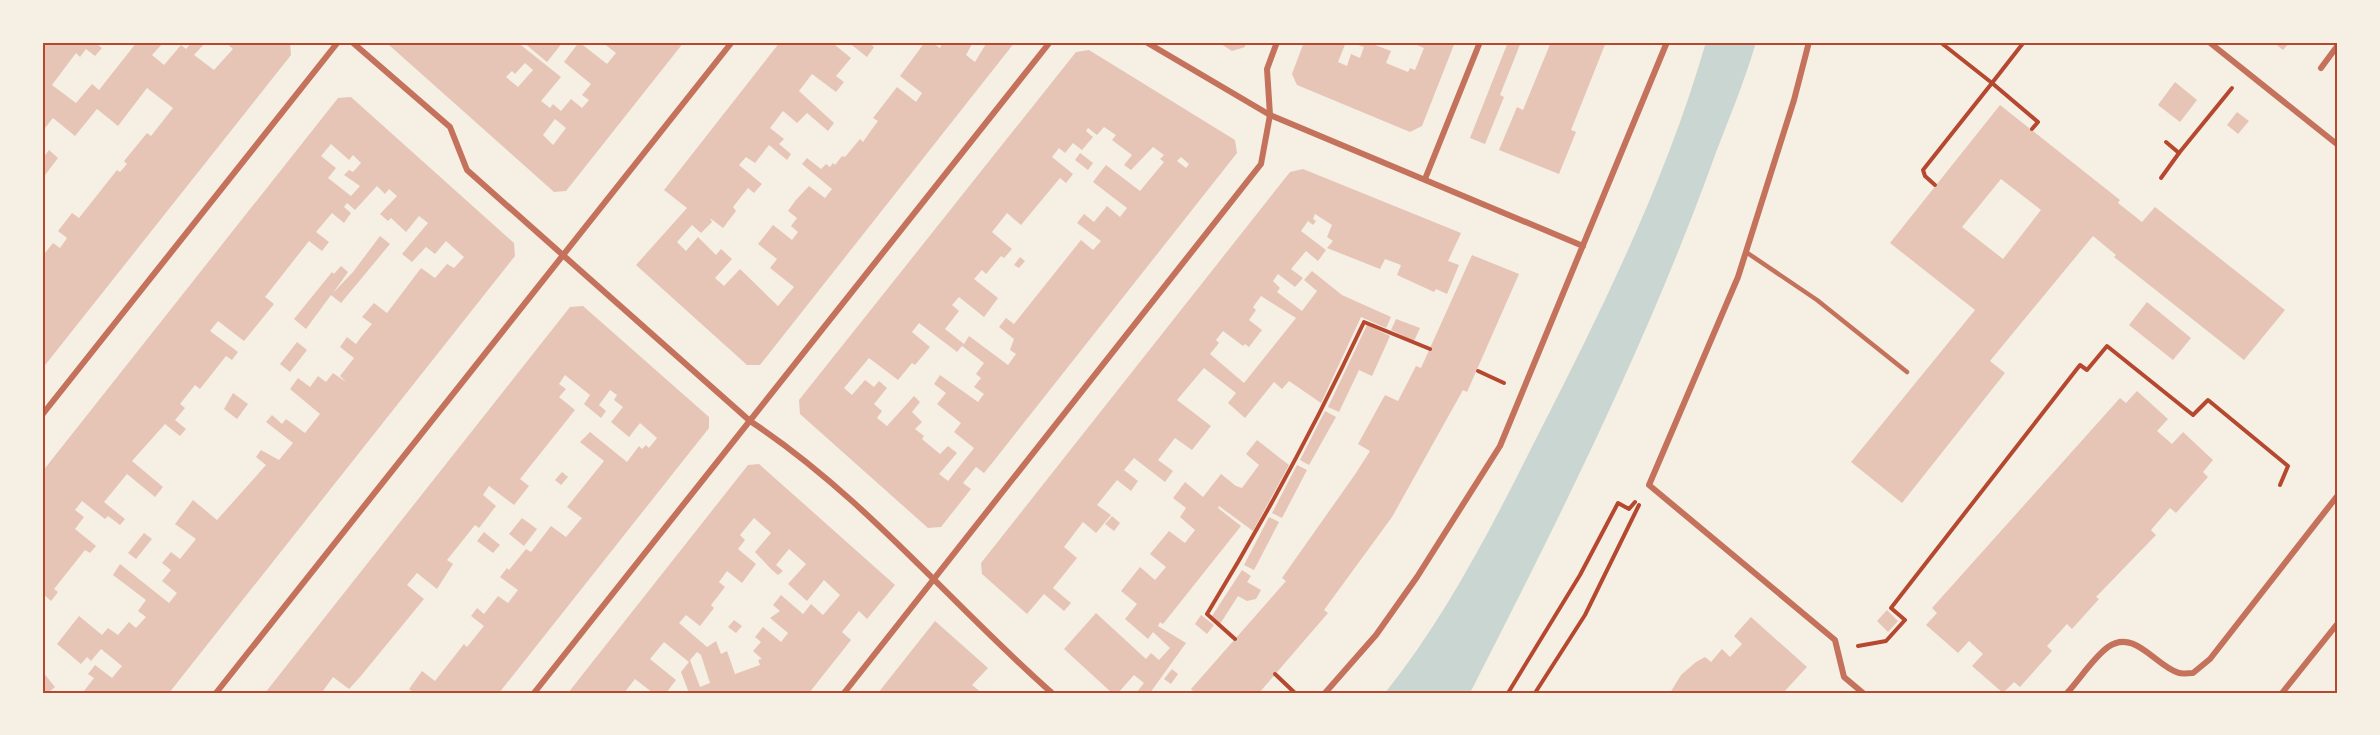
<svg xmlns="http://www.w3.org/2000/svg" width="2380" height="735" font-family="'Sofia Sans Condensed',sans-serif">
<rect width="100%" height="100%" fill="#f6efe4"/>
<path fill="#c9d6d2" d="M1706,42H1756C1744,84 1726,125 1711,166C1645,347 1558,521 1470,693H1385C1449,613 1494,522 1540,431C1604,306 1667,177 1706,42Z"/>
<g fill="#e6c5b7" fill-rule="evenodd">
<polygon points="42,42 94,42 102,48 95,56 86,49 80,57 76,53 52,85 76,103 92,84 99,90 137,42 164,42 152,55 164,65 181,45 186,49 192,42 206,42 194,55 214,70 233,49 225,42 290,42 291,55 42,369 42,250 45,253 53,243 60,248 67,238 58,231 72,213 79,218 117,170 120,172 127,164 124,161 147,133 151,136 173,108 147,88 118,126 97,109 75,136 53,118 45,128 42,126"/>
<path d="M389,42H517L561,77L541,101L550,108L553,104L561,111L571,99L582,108L589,100L582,95L591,84L564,62L579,42L607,64L616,53L602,42H684L566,191L554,192L389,45ZM525,63L533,70L518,87L506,77L512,71L515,74ZM555,119L566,128L553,145L543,135Z"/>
<polygon points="523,42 563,42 547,62"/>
<polygon points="780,42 837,42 835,45 851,58 836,76 844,82 836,92 812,74 799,91 834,123 828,131 807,113 797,123 783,111 770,128 784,139 779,144 791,154 787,160 769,145 755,163 746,157 739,165 762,184 754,193 748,188 733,207 736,211 723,228 710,218 712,222 701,233 692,225 677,242 686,251 698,237 716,255 721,249 732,259 715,278 724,286 740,269 778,306 794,287 770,268 777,259 758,244 773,225 792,240 798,232 791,226 797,218 788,211 795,201 809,186 825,198 832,189 802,164 807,158 821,169 826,164 830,167 833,163 835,165 842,156 845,157 860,139 863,142 870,132 878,121 873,118 897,87 916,102 922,93 900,76 925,42 931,42 940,48 943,42 973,42 966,55 975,62 987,42 1015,42 760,365 747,365 636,265 687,208 664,190"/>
<polygon points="848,42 868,42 874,47 867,57"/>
<polygon points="1218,42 1246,42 1245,47 1232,51"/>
<polygon points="1304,42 1346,42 1338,62 1347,66 1351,54 1360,58 1364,47 1350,42 1367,42 1391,51 1386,63 1408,72 1410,68 1415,70 1424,48 1409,42 1455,42 1422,126 1410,132 1297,85 1292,74"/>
<polygon points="1508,42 1521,42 1500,95 1504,97 1485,144 1470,138"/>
<polygon points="1551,42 1606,42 1571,130 1576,132 1559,174 1499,150 1517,107 1523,110"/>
<polygon points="2273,42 2290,42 2283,50"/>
<path d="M1089,50L1235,140L1237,153L993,462L984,473L976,467L963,483L971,489L941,527L928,528L800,414L799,400L1076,52ZM1104,127L1116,135L1112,140L1132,155L1124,165L1131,170L1153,147L1164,155L1160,159L1164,162L1140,191L1106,165L1099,174L1093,182L1127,208L1120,217L1107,206L1094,222L1084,214L1077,223L1101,241L1093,250L1081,240L1014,324L1006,318L999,327L1014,339L1010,350L1016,354L1008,365L969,336L964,344L945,329L959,311L952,305L959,297L984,317L998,298L974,279L982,270L986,274L1001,256L1004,258L1012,249L992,232L1007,213L1021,225L1060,178L1066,183L1073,174L1052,157L1059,148L1065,153L1073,143L1082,150L1093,137L1086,131L1088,128L1097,135ZM1181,157L1189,164L1186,168L1177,161ZM919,323L957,352L962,346L984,363L976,374L981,378L974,387L984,394L978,402L940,375L934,384L946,393L937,404L961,423L954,432L974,448L948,481L939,474L957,453L948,446L940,454L922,439L924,436L915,429L922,422L912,412L920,402L914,396L887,426L877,418L882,411L874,404L887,388L879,381L874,387L865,380L852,395L844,388L869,358L898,380L912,363L915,365L930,347L912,332Z"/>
<polygon points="2175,82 2197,100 2180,122 2158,105"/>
<path d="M351,97L514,243L515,256L169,693H86L84,691L94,678L88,674L95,665L112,678L122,666L101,649L91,661L87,657L81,664L57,644L79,616L102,635L108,628L118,635L129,622L136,628L146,617L138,611L146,600L113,575L120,564L169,603L177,593L162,581L171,570L162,563L171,552L180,559L196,539L175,524L193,500L217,520L266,465L256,457L261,450L279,460L293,443L266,422L272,415L282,424L286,419L305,433L320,414L290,389L298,378L310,387L318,376L326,382L333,373L346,382L340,376L354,358L340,347L347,337L356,344L361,337L372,324L362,317L374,303L387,313L421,268L435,278L447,264L454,268L464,257L446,241L435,254L426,247L412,262L402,254L428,223L419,216L406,232L391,218L388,221L380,214L397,196L389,189L385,194L377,186L355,210L347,203L344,207L351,213L344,223L332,213L316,232L329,242L322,251L309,241L265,297L274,304L244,341L218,321L210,331L238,352L232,360L226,356L200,389L195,385L180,404L185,408L175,420L186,429L180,436L165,424L132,461L163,487L155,497L127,474L104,502L125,519L120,525L108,516L105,519L82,501L75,510L84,517L75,529L96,546L90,553L85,550L54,589L58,592L51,601L42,593V472L338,98ZM331,144L349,160L353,155L361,163L353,172L349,170L344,175L360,186L351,196L328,178L336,168L321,156Z"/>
<path d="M2000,105L2120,200L2118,203L2142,222L2155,207L2285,310L2244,360L2114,257L2116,255L2093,236L1990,361L2005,373L1902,503L1851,462L1975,310L1890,243ZM2001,179L2041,210L2003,259L1962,227Z"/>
<polygon points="2237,112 2249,121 2238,134 2227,125"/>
<polygon points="49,150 58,158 42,179 42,159"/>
<polygon points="1080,153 1093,163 1088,170 1075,160"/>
<path d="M1303,169L1461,233L1448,261L1459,265L1447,294L1436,289L1434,292L1397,275L1401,265L1385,259L1380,269L1327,248L1333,241L1327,237L1332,225L1315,214L1313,219L1316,221L1313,225L1308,221L1301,231L1326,250L1318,261L1306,251L1291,269L1303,278L1295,287L1278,274L1273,281L1280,288L1277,292L1302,311L1317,291L1304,280L1312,271L1342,295L1391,317L1386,328L1361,317L1321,403L1289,381L1282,389L1274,382L1245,418L1228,403L1236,393L1204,368L1177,400L1211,426L1192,450L1175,438L1158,460L1173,471L1165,482L1134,458L1124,470L1138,481L1131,491L1117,480L1097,505L1111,515L1096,533L1083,522L1064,547L1077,558L1053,588L1071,603L1064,611L1044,594L1027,614L982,574L981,563L1290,172ZM1261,296L1296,318L1244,383L1210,354L1219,343L1216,340L1223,331L1243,346L1245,344L1249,347L1262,330L1249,320L1256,310L1253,307Z"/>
<polygon points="380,236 390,244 341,303 331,295 306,329 294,319 332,272 334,274 341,266 348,272 333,293 353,272"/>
<polygon points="1472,255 1519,274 1467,392 1463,390 1392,517 1324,610 1328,613 1259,693 1195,693 1191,689 1286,581 1282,578 1356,473 1370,451 1358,444 1385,395 1398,401 1416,366 1421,368"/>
<polygon points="1020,257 1025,261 1019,268 1014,265"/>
<polygon points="2147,302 2191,338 2173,360 2129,325"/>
<polygon points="583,306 709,417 709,428 499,693 414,693 409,689 422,671 435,681 464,644 467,647 484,626 471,616 477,608 484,614 498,596 508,603 518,590 500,577 507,568 509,570 526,549 531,552 551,526 566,537 582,518 567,507 604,461 580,442 590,432 627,462 639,446 642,449 646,445 649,448 657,438 640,423 629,437 611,422 623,407 614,400 617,395 610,390 599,405 606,411 601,418 584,404 590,395 565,375 559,384 566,389 559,397 575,410 520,479 529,486 514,505 489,486 483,495 496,506 479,528 475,525 447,560 453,564 437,589 417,573 407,585 424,599 360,677 349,689 333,677 323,691 326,693 265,693 570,307"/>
<polygon points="1396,319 1420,328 1414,341 1391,330"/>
<polygon points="1367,325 1390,336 1372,376 1359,370 1339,412 1328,407"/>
<polygon points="297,342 307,350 290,372 280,364"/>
<polygon points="2137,391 2168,419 2157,431 2172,444 2183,432 2213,460 2203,472 2208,477 2176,513 2170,508 2151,530 2156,535 2096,597 2099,599 2072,629 2067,624 2047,646 2052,651 2020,687 2014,682 2003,693 1972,666 1983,654 1969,641 1958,653 1926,625 1937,613 1932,608 2120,398 2126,403"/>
<polygon points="233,393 248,404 237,419 224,409"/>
<polygon points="1325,411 1336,417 1309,465 1300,460"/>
<polygon points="1257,440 1289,465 1253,531 1219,506 1218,508 1241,526 1163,624 1160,622 1158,626 1186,643 1150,693 1136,693 1144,683 1134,675 1118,693 1112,693 1064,649 1096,613 1146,659 1151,653 1159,660 1170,648 1153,632 1148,639 1125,619 1137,604 1121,591 1140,567 1155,580 1166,567 1150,554 1169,531 1185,543 1195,530 1180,517 1186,508 1173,498 1185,482 1203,497 1221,474 1236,486 1242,488 1259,465 1246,454"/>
<path d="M759,464L895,585L867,619L859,611L842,632L851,640L809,693H689L681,672L689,662L664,642L650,659L676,680L666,693H653L635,679L624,693H568L748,465ZM754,518L771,533L755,552L772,570L778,575L783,571L776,565L789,549L806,564L788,584L807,601L824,580L840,595L823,615L811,604L803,614L781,595L773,605L780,611L770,618L788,633L781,642L763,627L755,637L761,642L753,651L762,659L758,660L760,665L735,674L727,651L721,654L716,641L707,647L679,623L686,615L700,626L714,608L711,605L725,587L719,582L727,571L742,583L756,564L738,549L745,540L740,535ZM697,652L701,655L710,683L700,687L690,660Z"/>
<polygon points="1297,465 1307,470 1282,518 1272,513"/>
<polygon points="562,472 568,477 561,485 555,480"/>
<polygon points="1112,516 1120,523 1114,531 1105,524"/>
<polygon points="1269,517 1279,522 1254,570 1244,565"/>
<polygon points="522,518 537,529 524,546 509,534"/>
<polygon points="484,532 500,545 493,553 477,541"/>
<polygon points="144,533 152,539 136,559 128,553"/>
<polygon points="1242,570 1251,576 1247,582 1261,590 1256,599 1247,601 1238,596 1220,624 1212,616"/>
<polygon points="1887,610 1898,621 1888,632 1877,621"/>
<polygon points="1201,615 1214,625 1207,634 1195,624"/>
<polygon points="1751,617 1807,667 1783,693 1670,693 1681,675 1696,662 1705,657 1711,662 1722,649 1730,657 1742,644 1734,636"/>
<polygon points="734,620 742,626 736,633 728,627"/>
<polygon points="935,621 988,668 972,685 982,693 878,693"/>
<polygon points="1172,669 1178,674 1171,684 1164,679"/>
<polygon points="42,671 55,687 48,693 42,693"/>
</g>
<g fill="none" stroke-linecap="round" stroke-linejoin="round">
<g stroke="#b5482f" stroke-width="4">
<polyline points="2024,42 1992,83 2038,122 2032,129"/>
<polyline points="2166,142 2179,153 2232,88"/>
<polyline points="2161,178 2179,153"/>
<polyline points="1935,185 1925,176 1923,170 1992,83 1940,42"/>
<polyline points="1478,371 1504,383"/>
<path d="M1235,639L1207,614C1265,519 1317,422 1364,322L1430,349"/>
<polyline points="1858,646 1886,641 1905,620 1891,608 2080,365 2087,370 2107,346 2193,415 2208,400 2288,466 2280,485"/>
<polyline points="1275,674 1295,693"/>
<polyline points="1508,693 1580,575 1618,503 1629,509 1635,502"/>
<polyline points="1535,693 1585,615 1639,505"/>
</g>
<polyline stroke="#c5725c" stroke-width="4.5" points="1746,252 1817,300 1907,372"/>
<g stroke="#c5725c" stroke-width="6">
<path d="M352,42L450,127L467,170L750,421C864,496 951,604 1052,693"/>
<polyline points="1146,42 1270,115 1583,246"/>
<polyline points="1809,42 1794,100 1738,277 1649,485 1835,640 1844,677 1863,693"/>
<polyline points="2209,42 2338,145"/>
<polyline points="2321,68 2338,45"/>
<polyline points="1425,179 1480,42"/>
<polyline points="42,415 338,42"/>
<polyline points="216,693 732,42"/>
<polyline points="534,693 1050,42"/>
<polyline points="844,693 1261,164 1270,115 1267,69 1277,42"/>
<polyline points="1325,693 1376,635 1417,577 1500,446 1667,42"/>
<path d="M2067,693C2080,679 2093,658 2108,647C2135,628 2156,667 2179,673C2183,674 2188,673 2193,673L2210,659L2338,495"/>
<polyline points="2282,693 2338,623"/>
</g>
</g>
<rect width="2380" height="735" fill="none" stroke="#f6efe4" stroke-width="87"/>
<rect x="44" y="44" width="2292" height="648" fill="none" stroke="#b5482f" stroke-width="2"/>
</svg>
